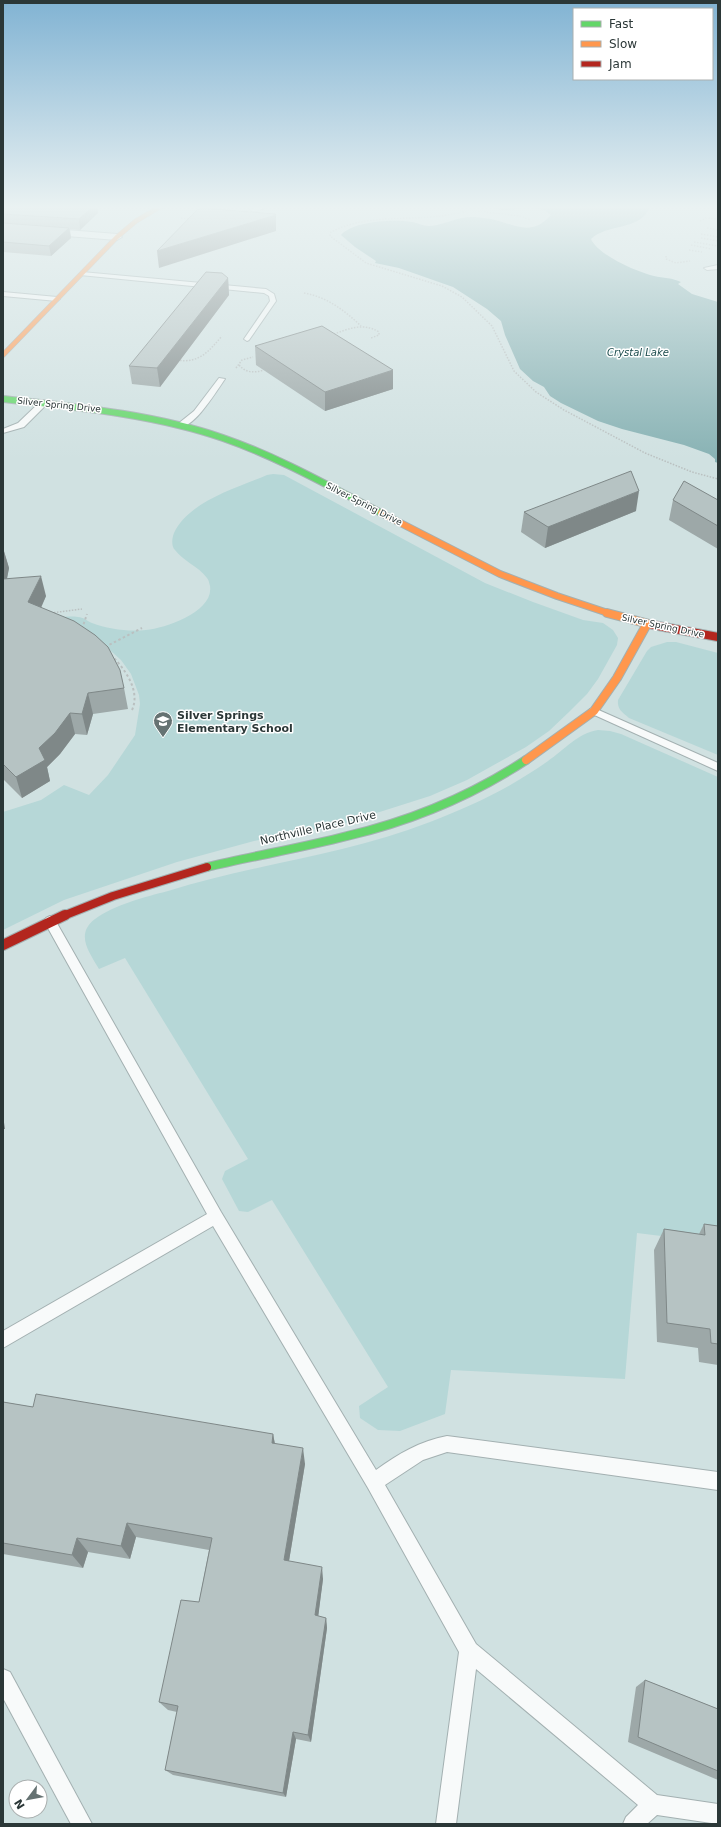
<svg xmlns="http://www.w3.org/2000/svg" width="721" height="1827" font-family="'DejaVu Sans',sans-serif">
<rect width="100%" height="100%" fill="#d0e1e1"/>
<g fill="#b6d7d7">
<path d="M273,474L284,475L485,583L533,602L583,620L603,623L613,630L618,638L617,645L598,679L587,694L569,712L549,731L526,747L467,780L430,796L345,823L254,841L177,862L64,900L3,930V812L41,800L64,785L89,795L108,775L135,735L140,704L139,695L131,674L121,660L103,644L20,621C36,620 64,615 78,617C83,617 87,621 92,623C108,629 128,632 146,630C166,628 214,612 210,586C209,583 209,580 207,578C198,566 183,561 175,550C171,546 172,538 174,533C189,501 237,488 267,475Z"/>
<path d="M667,642H676L718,653V755L629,718C622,712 617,709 618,700L647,651L651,647Z"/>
<path d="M598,730L610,731L621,734L718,777V1243L637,1233L625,1379L451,1370L445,1414L400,1431L378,1430L360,1418L359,1406L388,1387L272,1200L248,1212L239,1211L222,1179L225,1171L248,1159L125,958L99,969C89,952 75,934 95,919C114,905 145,897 168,891C254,864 346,855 430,822C458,811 486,799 512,784C524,777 537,769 548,761C564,750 578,733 598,730Z"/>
</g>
<path fill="#88b2b4" d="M485,205H650C644,231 607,223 591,239C598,255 637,272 654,276C663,278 673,278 681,282L678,284L692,294L718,302V463L715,462V459L709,454L684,445L622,429L598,421L561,403L550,396L544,387L533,381L520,369L505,335L501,321L487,309L453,287L399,268L375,263L376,261L355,247L341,235C354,221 393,219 412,222C418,223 423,226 429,226C445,225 458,216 474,217C481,218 489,218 495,220C518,226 532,236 551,215C538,203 519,210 504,210C498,210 491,207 485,205Z"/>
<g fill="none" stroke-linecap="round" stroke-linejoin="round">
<g stroke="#a3b0b1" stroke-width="2">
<g id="lane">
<polygon points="265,205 273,205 253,212 250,210"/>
<polygon points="718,265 718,269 707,270 704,268"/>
<polygon points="82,272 266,289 274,294 276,301 249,340 247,341 244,339 270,301 269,296 264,293 80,275 79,274"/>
<polygon points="3,292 57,297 60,299 57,301 3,296"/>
<path d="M219,378L225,379C217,390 194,429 179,427V423L194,411Z"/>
<polygon points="41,401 48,403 24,427 3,433 3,429 18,423"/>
<polygon points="594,708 718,763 718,771 590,713 589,711 590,709"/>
<path d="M50,916L54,918L221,1212L376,1470C398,1454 420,1441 447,1436L718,1472V1490L447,1452L423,1460L385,1485L476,1644L657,1795L718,1804V1824L657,1815L647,1824H623L626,1817L638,1805L476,1669L456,1824H436L459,1652L368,1488L213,1226L3,1348V1331L207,1214L44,921L46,918Z"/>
<polygon points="3,1669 10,1672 92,1824 71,1824 3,1698"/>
</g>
</g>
<g stroke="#a3b0b1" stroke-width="2">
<polygon id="street" points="3,225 117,234 122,237 117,240 3,231"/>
</g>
<g stroke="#a3b0b1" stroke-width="8">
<path id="fast-far1" d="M3,399C76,407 153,414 223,438C278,457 329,486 381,513"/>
</g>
<g stroke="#a3b0b1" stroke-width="10">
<path id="fast" d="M207,867C253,856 301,848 347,836C411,821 471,796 526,760"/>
</g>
<g stroke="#a3b0b1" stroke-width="5.5">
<polyline id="slow-far2" points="3,355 117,237 136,221 163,205"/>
</g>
<g stroke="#a3b0b1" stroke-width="8">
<polyline id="slow-far1" points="381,513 500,574 557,596 611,614"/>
</g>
<g stroke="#a3b0b1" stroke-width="10">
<g id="slow">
<polyline points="607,613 653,625"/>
<polyline points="526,760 594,711 617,678 647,624"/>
</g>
</g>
<g stroke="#a3b0b1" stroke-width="10">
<g id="jam-far1">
<polyline points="653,625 718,637"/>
<polyline points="63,916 113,896 207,867"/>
</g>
</g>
<g stroke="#a3b0b1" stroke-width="12">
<polyline id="jam" points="3,945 65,915"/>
</g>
<g stroke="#bac0c0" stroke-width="1.5" stroke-dasharray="1.5 1.5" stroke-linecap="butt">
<polyline points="449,205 464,212"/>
<path d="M471,205L472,208L469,210C423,225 374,210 331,232L330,236L366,263L442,286L462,297L492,326L514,371L536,392L564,410L645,453L692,472L718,479"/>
<polyline points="469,210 520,216 531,220"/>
<polyline points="181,218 190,219"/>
<polyline points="700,221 706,218 718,219"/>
<polyline points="707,228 718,230"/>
<polyline points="701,234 718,237"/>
<polyline points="701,238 718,241"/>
<polyline points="694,242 718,246"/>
<polyline points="691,245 712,249"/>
<polyline points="689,250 702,252"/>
<polyline points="666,256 666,259 676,263 690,261"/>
<path d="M304,293C327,297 344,310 361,326"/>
<path d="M331,335C348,329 363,322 379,332V335L371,338"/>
<path d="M177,360C199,364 209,351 222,336"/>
<path d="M239,365C246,373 254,373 264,370"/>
<polyline points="236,368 242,360 253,357"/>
<polyline points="51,613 82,609"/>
</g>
<g stroke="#bac0c0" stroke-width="2" stroke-dasharray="2.5 2.5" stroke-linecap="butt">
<polyline points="51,613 54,613"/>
<polyline points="82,629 87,614"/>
<polyline points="105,647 142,628"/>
<path d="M111,655C125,669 142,692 131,712"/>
</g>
<use href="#lane" fill="#f8fafa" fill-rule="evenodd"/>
<use href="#street" fill="#f8fafa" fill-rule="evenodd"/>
<use href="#fast-far1" stroke="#63d668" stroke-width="6"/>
<use href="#fast" stroke="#63d668" stroke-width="8"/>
<use href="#slow-far2" stroke="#ff974d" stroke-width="4.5"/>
<use href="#slow-far1" stroke="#ff974d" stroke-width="6"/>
<use href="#slow" stroke="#ff974d" stroke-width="8"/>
<use href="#jam-far1" stroke="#b3261e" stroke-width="8"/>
<use href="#jam" stroke="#b3261e" stroke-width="10"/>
</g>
<g fill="#9da8a8">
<polygon points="3,205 96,205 98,213 80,230 70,229 71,238 51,256 3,252"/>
<polygon points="228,278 229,295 160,387 132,384 129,366"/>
<polygon points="255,346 393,389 325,411 256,365"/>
<polygon points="673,500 718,500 718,549 669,520"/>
<polygon points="636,511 545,548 521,532 524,512"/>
<polygon points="3,548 9,568 7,579 46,596 41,608 124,688 128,709 93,714 87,735 75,734 60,754 47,767 50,781 22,798 3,779"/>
<polygon points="704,1224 718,1226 718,1365 699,1362 698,1348 657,1342 654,1250 664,1229 699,1234"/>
<polygon points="3,1402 33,1407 273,1434 275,1444 305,1464 289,1561 323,1579 318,1616 326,1618 327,1628 311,1742 296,1739 286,1797 173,1775 165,1770 177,1712 168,1710 159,1702 199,1602 209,1550 136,1537 130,1559 88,1552 83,1568 3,1554"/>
<polygon points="645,1680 718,1709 718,1780 628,1742 636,1687"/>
</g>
<g fill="#7f8888">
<polygon points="95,205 96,205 98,213 80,230 79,219"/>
<polygon points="276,215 276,231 159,268 157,251"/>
<polygon points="69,228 71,238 51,256 49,246"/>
<polygon points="228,278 229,295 160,387 157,368"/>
<polygon points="393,370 393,389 325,411 325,392"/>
<polygon points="639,491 636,511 545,548 548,527"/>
<polygon points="3,548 9,568 3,598"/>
<polygon points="41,576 46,596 34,623 28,602"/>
<polygon points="88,693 93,714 87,735 82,714"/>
<polygon points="70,713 75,734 60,754 47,767 50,781 22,798 16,777 39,748"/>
<polygon points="3,1116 5,1129 3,1129"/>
<polygon points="273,1434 276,1450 272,1443"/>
<polygon points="303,1448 305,1464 287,1573 284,1560"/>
<polygon points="127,1523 136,1537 130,1559 121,1546"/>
<polygon points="77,1538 88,1552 83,1568 72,1555"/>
<polygon points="322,1567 323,1579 317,1626 315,1615"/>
<polygon points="326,1618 327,1628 311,1742 308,1735"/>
<polygon points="293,1732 296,1739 286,1797 283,1793"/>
</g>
<g fill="#b6c3c3" stroke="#7f8888">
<polygon points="3,205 95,205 79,219 3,214"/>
<polygon points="201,208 275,214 276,215 157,251 197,210"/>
<polygon points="3,223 69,228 49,246 3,242"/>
<polygon points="206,272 222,273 228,278 157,368 129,366"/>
<polygon points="322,326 393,370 325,392 255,346"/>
<polygon points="631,471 639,491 548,527 524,512"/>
<polygon points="684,481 718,500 718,526 673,500"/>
<polygon points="41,576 28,602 74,621 95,635 108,647 120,670 124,688 88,693 82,714 70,713 55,733 39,748 45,760 16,777 3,764 3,579"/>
<polygon points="704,1224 718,1226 718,1344 711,1343 710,1329 667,1323 664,1229 705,1235"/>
<polygon points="36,1394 273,1434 272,1443 303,1448 284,1560 322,1567 315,1615 326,1618 308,1735 293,1732 283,1793 165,1770 178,1706 159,1702 181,1600 199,1602 212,1538 127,1523 121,1546 77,1538 72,1555 3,1543 3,1402 33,1407"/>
<polygon points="645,1680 718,1709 718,1771 638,1737"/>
</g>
<linearGradient id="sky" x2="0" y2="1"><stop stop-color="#81b3d3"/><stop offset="0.45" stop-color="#eaf2f2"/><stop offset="1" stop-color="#eaf2f2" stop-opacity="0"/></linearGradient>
<rect width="721" height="460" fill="url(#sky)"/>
<defs>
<g id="school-pin" transform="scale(1)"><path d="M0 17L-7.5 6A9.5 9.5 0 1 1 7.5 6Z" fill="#657272" stroke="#fff"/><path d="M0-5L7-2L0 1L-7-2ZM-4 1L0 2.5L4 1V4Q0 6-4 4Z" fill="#fff"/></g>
</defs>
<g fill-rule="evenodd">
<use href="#school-pin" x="163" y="721"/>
</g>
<g text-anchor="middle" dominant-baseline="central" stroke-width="3" stroke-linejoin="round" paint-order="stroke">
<g font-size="9" fill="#2b3737" stroke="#fff">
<text transform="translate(59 405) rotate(6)">Silver Spring Drive</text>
<text transform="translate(364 504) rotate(27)">Silver Spring Drive</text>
<text transform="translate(663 626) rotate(12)">Silver Spring Drive</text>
</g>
<g font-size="10" font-style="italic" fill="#194a4b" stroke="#fff">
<text x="638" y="352">Crystal Lake</text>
</g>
<g font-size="11" font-weight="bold" fill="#2b3737" stroke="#fff" text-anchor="start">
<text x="177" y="715">Silver Springs<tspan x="177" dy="13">Elementary School</tspan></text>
</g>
<g font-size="11" fill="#2b3737" stroke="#fff">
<text transform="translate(318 828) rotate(-13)">Northville Place Drive</text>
</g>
</g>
<rect width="721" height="1827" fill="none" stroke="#2b3737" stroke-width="8"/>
<rect x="573" y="8" width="140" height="72" fill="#ffffff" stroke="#aaafaf"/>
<rect x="581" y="21" width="20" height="6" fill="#63d668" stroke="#aaafaf"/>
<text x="609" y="28" font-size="12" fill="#2b3737">Fast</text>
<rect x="581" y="41" width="20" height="6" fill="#ff974d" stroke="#aaafaf"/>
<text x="609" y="48" font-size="12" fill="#2b3737">Slow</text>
<rect x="581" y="61" width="20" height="6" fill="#b3261e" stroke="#aaafaf"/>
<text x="609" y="68" font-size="12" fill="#2b3737">Jam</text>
<g transform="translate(28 1799) rotate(238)"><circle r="19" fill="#ffffff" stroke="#aaafaf"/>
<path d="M0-3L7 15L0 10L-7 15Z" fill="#657272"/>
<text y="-6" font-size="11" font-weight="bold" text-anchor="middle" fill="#2b3737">N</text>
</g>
</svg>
